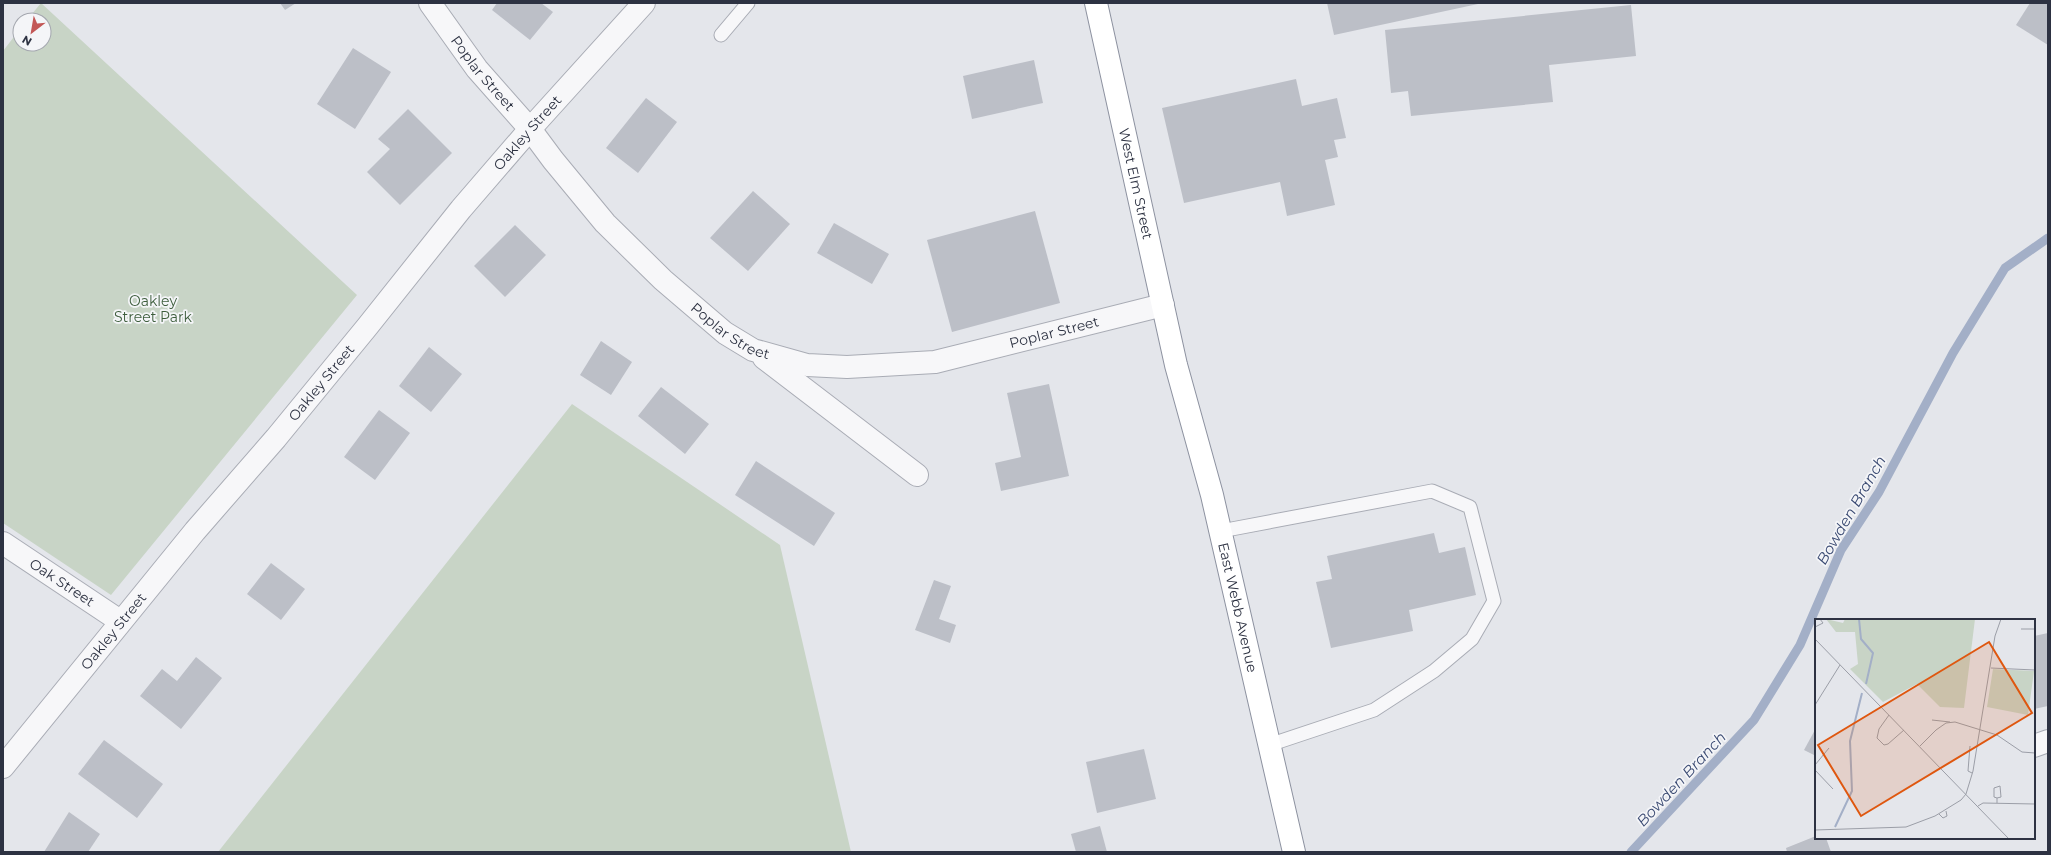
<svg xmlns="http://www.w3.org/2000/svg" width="2051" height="855" font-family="Montserrat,sans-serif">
<rect width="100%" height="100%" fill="#e4e6eb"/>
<g fill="#c8d4c6">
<polygon points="41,3 357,295 111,595 3,523 3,51 20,29 20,44 44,44 44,20 27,20"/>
<polygon points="572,404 780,545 851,852 218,852"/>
</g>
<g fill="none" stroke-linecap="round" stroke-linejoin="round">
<polyline stroke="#a3afc7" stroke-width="9" points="1631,852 1754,720 1800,645 1841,550 1879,492 1953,353 2005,268 2048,238"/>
</g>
<g fill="#bcbfc7">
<polygon points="280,3 296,3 285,10"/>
<polygon points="497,3 541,3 553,12 530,40 492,10"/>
<polygon points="1327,3 1478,3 1478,4 1334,35"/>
<polygon points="2030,3 2048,3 2048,45 2016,25"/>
<polygon points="1631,5 1636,56 1549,65 1553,102 1411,116 1408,91 1391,93 1385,30"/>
<polygon points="353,48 391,72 355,129 317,104"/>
<polygon points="1034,60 1043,103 972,119 963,76"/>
<polygon points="1296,79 1302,106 1337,98 1346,138 1334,140 1338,157 1325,160 1335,205 1287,216 1280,182 1184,203 1162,108"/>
<polygon points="646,98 677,122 638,173 606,148"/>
<polygon points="408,109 452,153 400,205 367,172 390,149 378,139"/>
<polygon points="753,191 790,224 748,271 710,238"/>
<polygon points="1035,211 1060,303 952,332 927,240"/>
<polygon points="834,223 889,254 872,284 817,253"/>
<polygon points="515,225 546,255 505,297 474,266"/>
<polygon points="601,341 632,362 611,395 580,375"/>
<polygon points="429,347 462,374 431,412 399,386"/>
<polygon points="1049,384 1069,476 1001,491 995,463 1021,457 1007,393"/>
<polygon points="661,387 709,424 685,454 638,416"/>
<polygon points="379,410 410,433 375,480 344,457"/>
<polygon points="756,461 835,513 814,546 735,495"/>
<polygon points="1434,533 1439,553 1465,547 1476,595 1409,610 1413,631 1331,648 1316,582 1332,579 1327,556"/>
<polygon points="271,563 305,589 281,620 247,594"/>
<polygon points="934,580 951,586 939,619 956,625 950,643 915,630"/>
<polygon points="2048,633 2048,706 2034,709 2034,636"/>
<polygon points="196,657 222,678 181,729 140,696 162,669 177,681"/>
<polygon points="1816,728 1816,756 1804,750"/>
<polygon points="104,740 163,784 137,818 78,774"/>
<polygon points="1144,749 1156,799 1097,813 1086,762"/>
<polygon points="69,812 100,834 88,852 44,852"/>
<polygon points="1100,826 1107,852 1076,852 1071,834"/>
<polygon points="1816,836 1816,838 1826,838 1831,852 1787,852 1786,848"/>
</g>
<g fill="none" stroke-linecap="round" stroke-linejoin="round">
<g stroke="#a9acb5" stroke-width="15">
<g id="service">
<polyline points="721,35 748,3"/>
<polyline points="1221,531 1432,491 1470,507 1494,601 1472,639 1434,671 1374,710 1269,745"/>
</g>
</g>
<g stroke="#a9acb5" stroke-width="24">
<g id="minor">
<path id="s1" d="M430,3L477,69L530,129L553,160L605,223L663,280L725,333L753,350L807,365L847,367L935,362L1163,305"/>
<polyline points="764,358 917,475"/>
<path id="s2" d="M3,543L120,621"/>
<polyline points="2034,746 2048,741"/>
</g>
</g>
<g stroke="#a9acb5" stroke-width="24">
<g id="tertiary">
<path id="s3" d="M3,767L195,531L276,438L367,327L461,209L530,129L644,3"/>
</g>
</g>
<g stroke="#8d92a0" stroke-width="24">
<g id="trunk">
<path id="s4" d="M1096,3L1176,365L1212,495L1294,852"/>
</g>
</g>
<use href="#service" stroke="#f7f7f9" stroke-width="13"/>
<use href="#minor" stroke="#f7f7f9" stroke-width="22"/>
<use href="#tertiary" stroke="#f7f7f9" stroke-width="22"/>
<use href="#trunk" stroke="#fff" stroke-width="22"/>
</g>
<g text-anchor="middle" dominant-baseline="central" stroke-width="3.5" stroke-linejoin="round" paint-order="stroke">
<g font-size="14" fill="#2d3242" stroke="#f4f5f8">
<text stroke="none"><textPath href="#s1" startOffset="88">Poplar Street</textPath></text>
<text stroke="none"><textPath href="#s3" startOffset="823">Oakley Street</textPath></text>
<text stroke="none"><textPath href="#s4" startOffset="185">West Elm Street</textPath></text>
<text stroke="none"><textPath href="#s1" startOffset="448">Poplar Street</textPath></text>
<text stroke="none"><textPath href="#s1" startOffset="784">Poplar Street</textPath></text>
<text stroke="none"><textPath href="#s3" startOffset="499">Oakley Street</textPath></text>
<text stroke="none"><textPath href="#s2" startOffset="71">Oak Street</textPath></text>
<text stroke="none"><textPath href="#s4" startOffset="621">East Webb Avenue</textPath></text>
<text stroke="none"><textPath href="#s3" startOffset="175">Oakley Street</textPath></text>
</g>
<g font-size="14" fill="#3d5d3c" stroke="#f4f5f8">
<text x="153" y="301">Oakley<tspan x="153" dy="16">Street Park</tspan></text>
</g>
<g font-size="15" font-style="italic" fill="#3b4b73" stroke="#f4f5f8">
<text transform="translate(1851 510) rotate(-60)">Bowden Branch</text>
<text transform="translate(1681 779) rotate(-47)">Bowden Branch</text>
</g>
</g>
<g transform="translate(1815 619)">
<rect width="220" height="220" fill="#e4e6eb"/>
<path d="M11,0L28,4L30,0H160L149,89L125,88L102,65L68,83L35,50L43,45L40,13H21ZM178,50L219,52L213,96L172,88Z" fill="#c8d4c6"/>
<path fill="none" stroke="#a3afc7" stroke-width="2" d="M44,0L46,20L58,34L51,65M20,208L37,172L35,122L47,74"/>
<path fill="none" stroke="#9b9ea7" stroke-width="1" d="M0,8L8,4L5,0M206,10H220M0,20L194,220M176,49L220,51M0,86L25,46M74,96L64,110L62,119L69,126L73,125L89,111M117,101L135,103M105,127L121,111L131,104L140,103L182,116L207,133L220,134M155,127L153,152L157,154M0,146L14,129M0,151L18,170M182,184V179L186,178L185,167L179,169V178L182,179M163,187L168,184L220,185M124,195L128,199L132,197L131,192M0,211L91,208L120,197L146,181L151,175L158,152L180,17L186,0"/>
<path fill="#df570f" fill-opacity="0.15" stroke="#df570f" stroke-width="2" d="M174,23L217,94L46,197L3,126Z"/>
<rect width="220" height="220" fill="none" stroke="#2d3242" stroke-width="2"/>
</g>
<rect width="2051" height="855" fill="none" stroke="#2d3242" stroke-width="8"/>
<g transform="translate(32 32) rotate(211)"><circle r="19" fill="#f4f5f8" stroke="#a4a7af"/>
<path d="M0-3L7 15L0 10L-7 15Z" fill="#c35756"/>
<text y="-6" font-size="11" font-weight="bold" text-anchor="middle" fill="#2d3242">N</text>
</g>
</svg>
